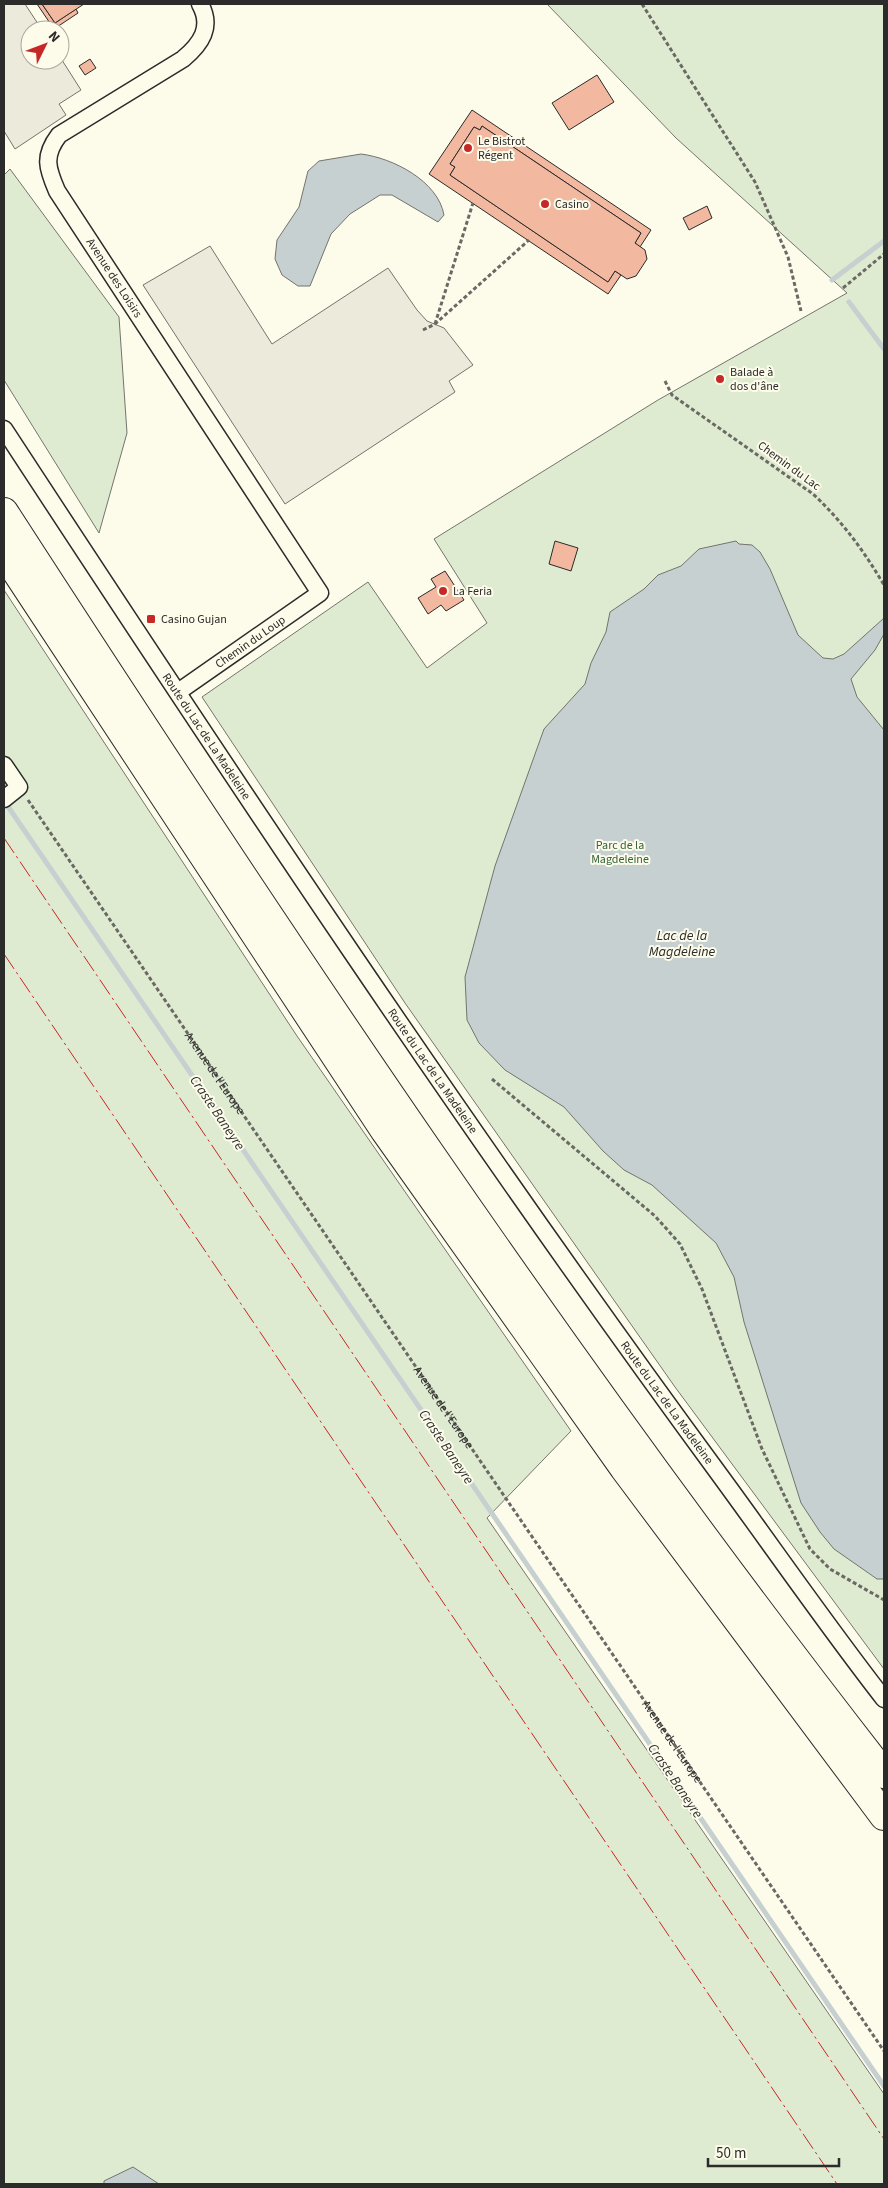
<svg xmlns="http://www.w3.org/2000/svg" width="888" height="2188" font-family="'Source Sans 3',sans-serif">
<rect width="100%" height="100%" fill="#fdfbea"/>
<g fill="#deebd1" stroke="#74746e">
<polygon points="547,4 884,4 884,1669 675,1387 405,1003 202,697 368,582 427,668 487,623 434,539 658,400 847,293 676,138"/>
<polygon points="10,169 119,317 127,433 99,533 4,380 4,175"/>
<polygon points="4,590 297,1036 571,1431 487,1518 884,2094 884,2184 4,2184"/>
</g>
<g fill="#eceadb" stroke="#74746e">
<polygon points="4,4 25,4 42,30 30,30 30,60 60,60 60,57 81,90 59,104 66,115 15,149 4,131"/>
<polygon points="210,246 272,344 388,268 417,310 427,321 444,328 473,365 449,381 455,392 285,504 143,285"/>
</g>
<g fill="#c7d0d0" stroke="#74746e">
<path d="M361,154C393,158 438,181 444,215L438,222L392,195H380L350,214L331,234L310,286H298L282,275L275,259L277,240L299,207L308,171L319,161Z"/>
<polygon points="736,541 739,544 752,545 760,552 770,569 798,635 823,658 833,659 844,654 884,618 884,634 875,650 851,679 857,697 884,730 884,1579 877,1579 834,1549 820,1532 801,1503 744,1322 734,1277 716,1243 652,1185 624,1170 603,1151 564,1107 505,1070 479,1043 467,1020 465,977 495,866 544,729 585,684 591,663 606,632 610,612 644,589 658,575 681,566 699,549"/>
<polygon points="133,2167 159,2184 104,2184 104,2181"/>
</g>
<g fill="none" stroke-linecap="round" stroke-linejoin="round">
<g stroke="#c7d0d0" stroke-width="5">
<polyline points="832,280 884,241"/>
<polyline points="849,302 884,349"/>
<polyline points="9,808 884,2086"/>
</g>
</g>
<g fill="#f2b8a0" stroke="#2b2b2b">
<polygon points="37,4 42,4 55,23 76,9 78,13 54,29"/>
<polygon points="42,4 84,4 55,23"/>
<polygon points="90,59 96,68 85,75 79,66"/>
<polygon points="597,75 614,102 569,130 552,103"/>
<polygon points="472,110 651,230 640,247 635,243 641,233 482,126 480,130 474,127 450,164 455,167 450,175 608,282 615,271 621,275 608,294 429,174"/>
<polygon points="482,126 641,233 635,243 645,250 647,259 636,276 627,279 615,271 608,282 450,175 455,167 450,164 474,127 480,130"/>
<polygon points="707,206 712,218 689,230 683,218"/>
<polygon points="555,541 578,548 571,571 549,564"/>
<polygon points="445,571 464,600 446,611 441,605 428,614 418,598 436,587 431,579"/>
</g>
<g fill="none" stroke-linecap="round" stroke-linejoin="round">
<g stroke="#2b2b2b" stroke-width="19">
<g id="minor">
<path id="s2" d="M4,429C235,782 469,1134 719,1474C774,1549 827,1626 884,1699"/>
<path id="s3" d="M178,692L320,593L57,191C47,168 43,156 59,135L183,59C201,44 213,27 200,4"/>
<polyline points="4,765 19,787 4,799"/>
</g>
</g>
<g stroke="#2b2b2b" stroke-width="30">
<g id="motorway">
<path d="M4,512C282,942 568,1370 884,1774"/>
<polyline points="4,553 385,1131 624,1468 884,1816"/>
</g>
</g>
<g stroke="#6a6964" stroke-width="3" stroke-dasharray="4 2.5" stroke-linecap="butt">
<polyline points="642,4 755,182 788,257 801,311"/>
<polyline points="843,288 884,254"/>
<polyline points="435,324 473,203"/>
<polyline points="423,330 435,324 529,240"/>
<path d="M665,381L672,395L813,494C842,521 864,551 884,585"/>
<path id="s1" d="M28,800L884,2051"/>
<polyline points="492,1079 655,1216 680,1244 702,1289 762,1449 810,1549 830,1569 884,1600"/>
</g>
<use href="#minor" stroke="#fdfbea" stroke-width="16"/>
<use href="#motorway" stroke="#fdfbea" stroke-width="28"/>
<g stroke="#c62828" stroke-width="1" stroke-dasharray="18 4 2.5 4" stroke-linecap="butt">
<polyline points="4,838 884,2139"/>
<polyline points="4,954 837,2184"/>
</g>
</g>
<g fill="#c62828" stroke="#fdfbea" stroke-width="2">
<circle cx="468" cy="148" r="5"/>
<circle cx="545" cy="204" r="5"/>
<circle cx="720" cy="379" r="5"/>
<circle cx="443" cy="591" r="5"/>
<rect x="146" y="614" width="10" height="10" rx="2.5"/>
</g>
<g text-anchor="middle" dominant-baseline="central" stroke-width="4" stroke-linejoin="round" paint-order="stroke">
<g font-size="12" fill="#2b2b2b" stroke="#fdfbea" text-anchor="start">
<text x="478" y="141">Le Bistrot<tspan x="478" dy="14">Régent</tspan></text>
<text x="555" y="204">Casino</text>
<text x="730" y="372">Balade à<tspan x="730" dy="14">dos d'âne</tspan></text>
<text x="453" y="591">La Feria</text>
<text x="161" y="619">Casino Gujan</text>
</g>
<g font-size="12" fill="#2b2b2b" stroke="#fdfbea">
<text transform="translate(114 278) rotate(57)">Avenue des Loisirs</text>
<text transform="translate(789 466) rotate(36)">Chemin du Lac</text>
<text stroke="none"><textPath href="#s3" startOffset="88">Chemin du Loup</textPath></text>
<text stroke="none"><textPath href="#s2" startOffset="368">Route du Lac de La Madeleine</textPath></text>
<text stroke="none"><textPath href="#s2" startOffset="772">Route du Lac de La Madeleine</textPath></text>
<text stroke="none"><textPath href="#s1" startOffset="331">Avenue de l'Europe</textPath></text>
<text stroke="none"><textPath href="#s2" startOffset="1178">Route du Lac de La Madeleine</textPath></text>
<text stroke="none"><textPath href="#s1" startOffset="736">Avenue de l'Europe</textPath></text>
<text stroke="none"><textPath href="#s1" startOffset="1141">Avenue de l'Europe</textPath></text>
</g>
<g font-size="12" fill="#34623c" stroke="#fdfbea">
<text x="620" y="845">Parc de la<tspan x="620" dy="14">Magdeleine</tspan></text>
</g>
<g font-size="14" font-style="italic" fill="#2b2b2b" stroke="#fdfbea">
<text x="682" y="936">Lac de la<tspan x="682" dy="16">Magdeleine</tspan></text>
<text transform="translate(217 1113) rotate(56)">Craste Baneyre</text>
<text transform="translate(446 1447) rotate(56)">Craste Baneyre</text>
<text transform="translate(675 1781) rotate(56)">Craste Baneyre</text>
</g>
</g>
<rect width="888" height="2188" fill="none" stroke="#2b2b2b" stroke-width="10"/>
<g transform="translate(45 45) rotate(48)"><circle r="24" fill="#fdfbea" stroke="#a9a89e"/>
<path d="M0-4L9 19L0 12L-9 19Z" fill="#c62828"/>
<text y="-8" font-size="14" font-weight="bold" text-anchor="middle" fill="#2b2b2b">N</text>
</g>
<path d="M708 2158v8h131v-8" fill="none" stroke="#2b2b2b" stroke-width="2.5"/>
<text x="716" y="2158" font-size="15" fill="#2b2b2b" stroke="#fdfbea" stroke-width="4" paint-order="stroke">50 m</text>
</svg>
